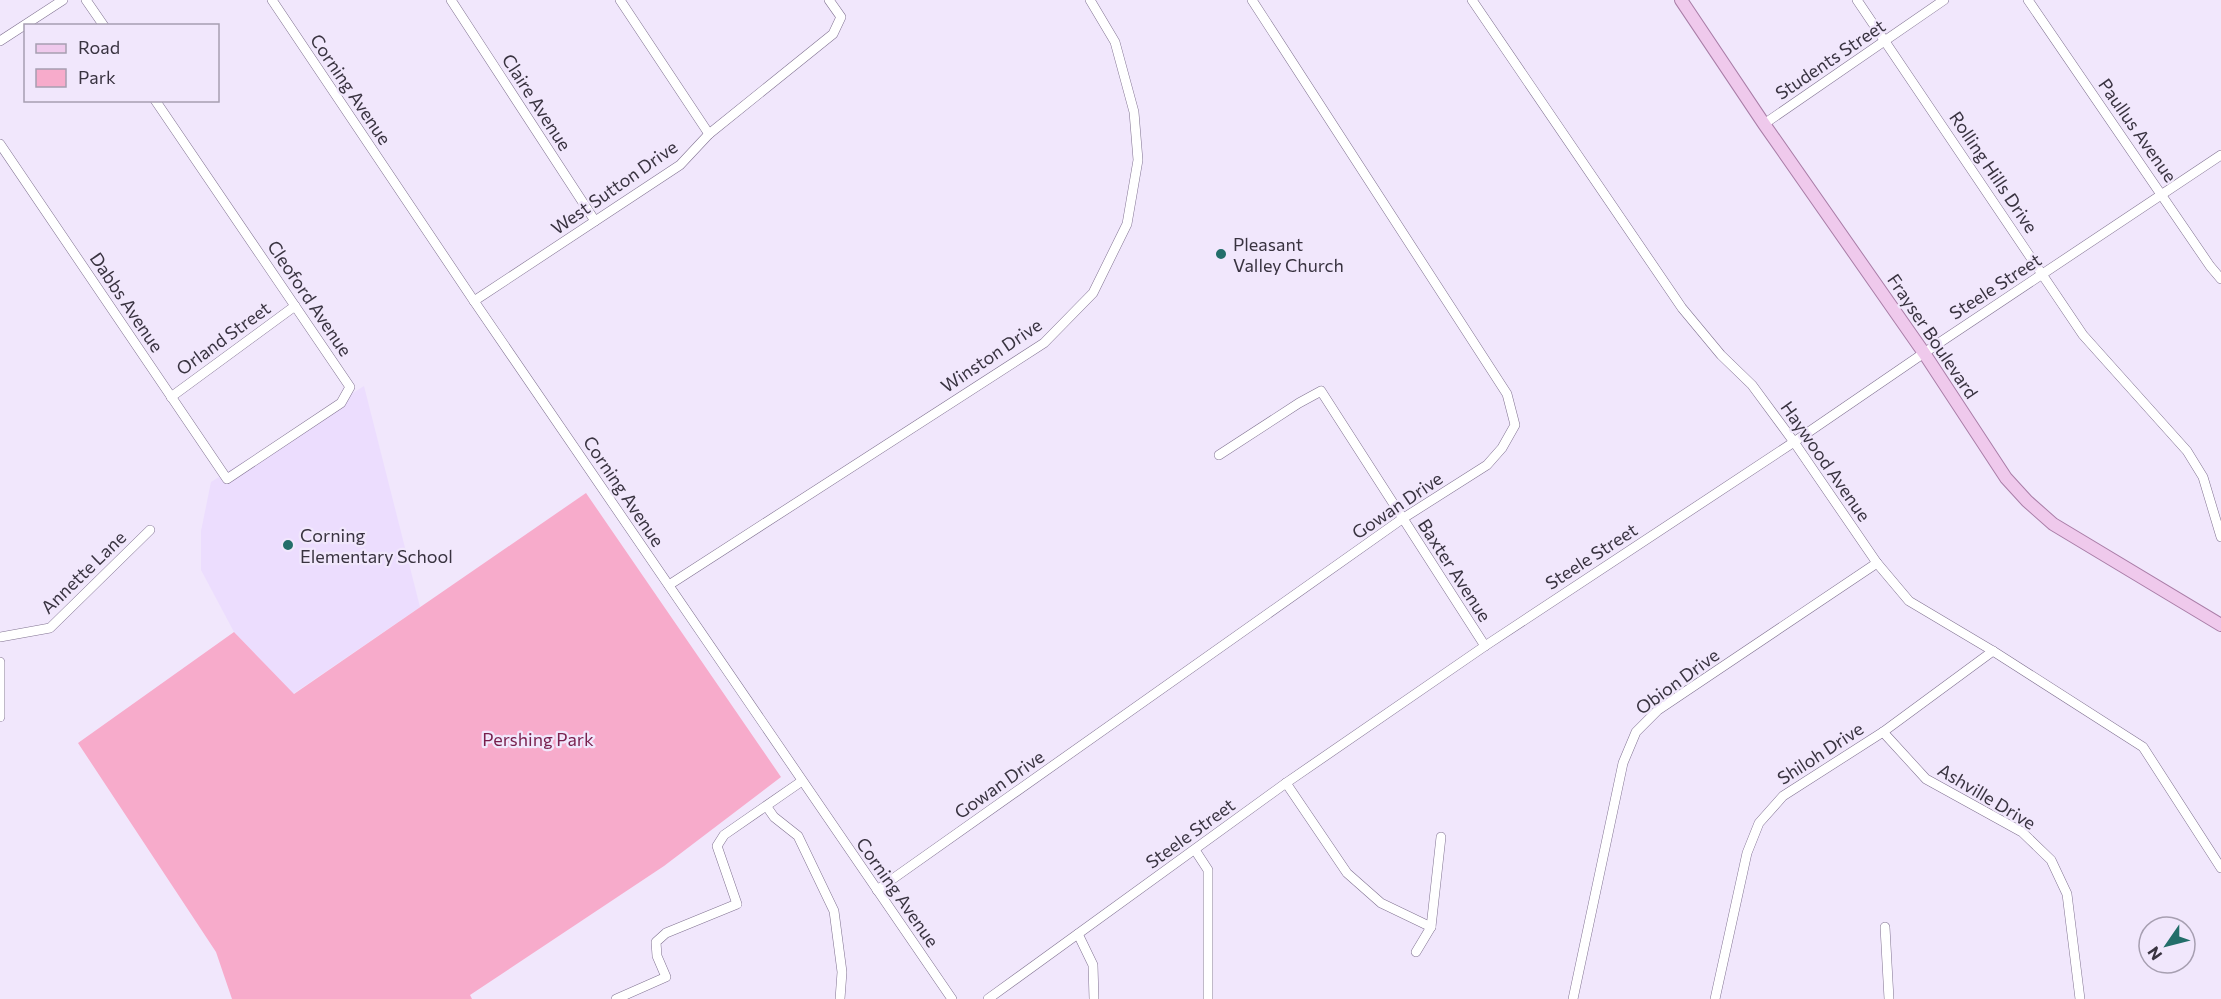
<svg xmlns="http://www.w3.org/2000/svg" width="2221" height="999" font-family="Commissioner,sans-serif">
<rect width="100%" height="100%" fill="#f1e7fc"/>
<polygon fill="#ecddfe" points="364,386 420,607 293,694 234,632 201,570 201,531 211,482"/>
<polygon fill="#f7abcb" points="586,493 781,777 664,866 470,995 472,999 232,999 216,952 78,743 234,632 294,694"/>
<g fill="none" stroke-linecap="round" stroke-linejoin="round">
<g stroke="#807291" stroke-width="10">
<g id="minor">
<polyline points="86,0 104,26"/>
<polyline points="272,0 474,301 952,999"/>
<polyline points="451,0 595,221"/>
<polyline points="620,0 709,134"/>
<polyline points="1472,0 1682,308 1721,355 1752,385 1794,442 1877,563 1909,601 1993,651 2143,747 2221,868"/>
<polyline points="1857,0 2083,335 2187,451 2203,477 2221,537"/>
<polyline points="2028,0 2210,266 2221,279"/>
<polyline points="0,41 63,0"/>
<polyline points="1764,124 1944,0"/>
<polyline points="0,144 227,479 341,403 350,387 155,100"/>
<polyline points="474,301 680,165 709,134 833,34 841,17 829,0"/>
<polyline points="171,397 295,306"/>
<polyline points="1219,455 1299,403 1321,391 1485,646"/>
<polyline points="669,585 1044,343 1093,293 1127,224 1138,160 1134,112 1115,42 1090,0"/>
<polyline points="0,637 50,628 150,530"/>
<polyline points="0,662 0,717"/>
<polyline points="1883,732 1926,779 2022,832 2051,860 2067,894 2080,999"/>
<polyline points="1286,783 1347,873 1381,903 1431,927"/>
<polyline points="767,807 774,817 798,836 834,911 842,972 840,999"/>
<polyline points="1195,850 1208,870 1208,999"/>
<polyline points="877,890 1402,519 1487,465 1502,448 1515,425 1507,394 1252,0"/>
<polyline points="1885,927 1889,999"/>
<polyline points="1078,934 1093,965 1094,999"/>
<polyline points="1416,952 1431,927 1441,837"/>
<polyline points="616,999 666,977 657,956 656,942 666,933 737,904 717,846 724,835 802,781"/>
<polyline points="988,999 1286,783 1485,646 1794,442 1924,353 2221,155"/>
<polyline points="1573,999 1623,763 1636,732 1658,710 1877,563"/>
<polyline points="1715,999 1747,853 1759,823 1783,796 1883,732 1993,651"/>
</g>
</g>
<g stroke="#a97da7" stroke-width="14">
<polyline id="major" points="1681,0 1764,124 1924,353 2006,478 2027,501 2053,524 2221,625"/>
</g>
<use href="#minor" stroke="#fff" stroke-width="9"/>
<use href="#major" stroke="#efc9ec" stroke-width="12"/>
</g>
<g fill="#236e6a" stroke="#f1e7fc" stroke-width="2">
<circle cx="1221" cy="254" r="6"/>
<circle cx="288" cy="545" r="6"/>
</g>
<g text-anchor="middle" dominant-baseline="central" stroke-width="4.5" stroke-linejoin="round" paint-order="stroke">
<g font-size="18" fill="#393340" stroke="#f1e7fc">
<text transform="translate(1830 59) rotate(-34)">Students Street</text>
<text transform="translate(351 89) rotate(56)">Corning Avenue</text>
<text transform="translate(537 102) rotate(57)">Claire Avenue</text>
<text transform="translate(2138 130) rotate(55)">Paullus Avenue</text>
<text transform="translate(1994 172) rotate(56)">Rolling Hills Drive</text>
<text transform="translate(614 187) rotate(-35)">West Sutton Drive</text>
<text transform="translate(1995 286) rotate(-33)">Steele Street</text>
<text transform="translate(310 298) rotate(56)">Cleoford Avenue</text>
<text transform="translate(127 302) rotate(56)">Dabbs Avenue</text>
<text transform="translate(1933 336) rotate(56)">Frayser Boulevard</text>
<text transform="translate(223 338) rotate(-36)">Orland Street</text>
<text transform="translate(991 355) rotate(-34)">Winston Drive</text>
<text transform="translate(1826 461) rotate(55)">Haywood Avenue</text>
<text transform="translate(624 491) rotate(56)">Corning Avenue</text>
<text transform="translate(1397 505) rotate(-34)">Gowan Drive</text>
<text transform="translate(1591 556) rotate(-33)">Steele Street</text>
<text transform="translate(1455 570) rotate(57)">Baxter Avenue</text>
<text transform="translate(83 572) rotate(-44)">Annette Lane</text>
<text transform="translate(1677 681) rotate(-36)">Obion Drive</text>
<text transform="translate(1820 753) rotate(-33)">Shiloh Drive</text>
<text transform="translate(999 784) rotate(-35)">Gowan Drive</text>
<text transform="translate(1987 796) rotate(31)">Ashville Drive</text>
<text transform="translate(1190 833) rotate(-36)">Steele Street</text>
<text transform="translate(898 892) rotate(55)">Corning Avenue</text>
</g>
<g font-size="18" fill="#393340" stroke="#f1e7fc" text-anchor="start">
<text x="1233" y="244">Pleasant<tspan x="1233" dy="21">Valley Church</tspan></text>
<text x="300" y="535">Corning<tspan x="300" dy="21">Elementary School</tspan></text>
</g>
<g font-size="18" fill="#781f4d" stroke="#f1e7fc">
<text x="538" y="739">Pershing Park</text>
</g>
</g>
<rect x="24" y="24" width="195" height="78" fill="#f1e7fc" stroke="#a79fb1" stroke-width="1.5"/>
<rect x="36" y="44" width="30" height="9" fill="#efc9ec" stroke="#a79fb1" stroke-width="1.5"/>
<text x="78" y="54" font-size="18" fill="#393340">Road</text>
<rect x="36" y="69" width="30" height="18" fill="#f7abcb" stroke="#a79fb1" stroke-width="1.5"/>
<text x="78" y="84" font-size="18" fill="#393340">Park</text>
<g transform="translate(2167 945) rotate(235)"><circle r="28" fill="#f1e7fc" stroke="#a79fb1" stroke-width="1.5"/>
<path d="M0-4.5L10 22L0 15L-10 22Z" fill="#236e6a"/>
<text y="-9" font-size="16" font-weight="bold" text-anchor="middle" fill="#393340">N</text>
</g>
</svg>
